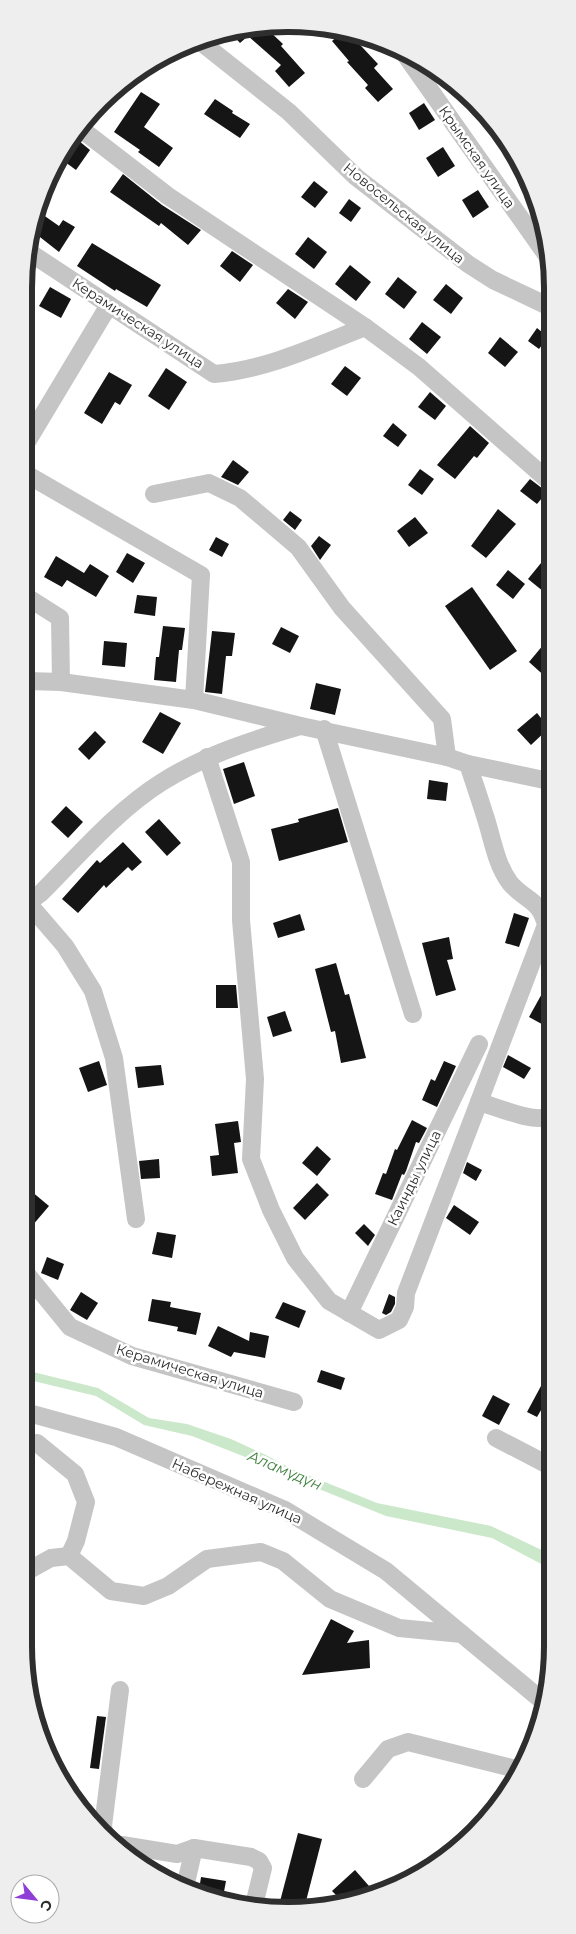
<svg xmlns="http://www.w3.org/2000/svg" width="576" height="1934" font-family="Montserrat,sans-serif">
<rect width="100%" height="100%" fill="#fff"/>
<polygon fill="#cbe8ca" points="25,1370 98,1388 149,1418 187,1424 231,1439 266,1455 290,1468 377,1503 491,1526 548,1553 547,1567 492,1538 386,1516 304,1483 263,1464 192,1436 144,1425 96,1396 25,1379"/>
<g fill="#151515">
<polygon points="236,29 267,29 283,44 281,46 305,73 289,87 275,71 281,65 248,36 240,43 230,32"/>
<polygon points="344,31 348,32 378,64 374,68 393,89 378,102 365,88 368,85 347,62 349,61 332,41"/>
<polygon points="141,92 160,104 144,127 173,148 159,167 138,152 140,150 114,132"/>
<polygon points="215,99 233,111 232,113 250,124 240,138 204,114"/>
<polygon points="424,103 435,120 419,130 409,113"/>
<polygon points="73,136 90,150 76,170 61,159 68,141"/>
<polygon points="443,147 455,166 438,177 426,158"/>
<polygon points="123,174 162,205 201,230 188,245 161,223 159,226 110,192"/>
<polygon points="314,181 328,192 315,208 301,197"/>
<polygon points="478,190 489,207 473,218 462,200"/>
<polygon points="349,199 361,208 351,222 339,213"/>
<polygon points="39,212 59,226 63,220 75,227 59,252 31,230"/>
<polygon points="308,237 327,252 314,269 295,254"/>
<polygon points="92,243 161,285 147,307 116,289 115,291 77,266"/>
<polygon points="232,251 253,265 240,282 220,266"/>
<polygon points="350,265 371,282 356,301 335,284"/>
<polygon points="398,277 417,292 404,309 385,294"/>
<polygon points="446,284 463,298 451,314 433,300"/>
<polygon points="50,287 71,299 61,318 39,306"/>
<polygon points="288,289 308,302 295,319 276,303"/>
<polygon points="422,322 441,337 427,354 409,339"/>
<polygon points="537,328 548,337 539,349 528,341"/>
<polygon points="500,337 518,352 505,367 488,353"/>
<polygon points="345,366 361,378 347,396 331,384"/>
<polygon points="166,368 187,382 169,410 148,396"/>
<polygon points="109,372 132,385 120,405 115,402 102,424 84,413"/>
<polygon points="430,392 446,406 435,420 418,407"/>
<polygon points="393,423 407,435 398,447 383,436"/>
<polygon points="470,426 489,443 477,458 474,456 455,479 437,465"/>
<polygon points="233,460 249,472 238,485 221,477"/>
<polygon points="420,469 434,479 422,495 408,485"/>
<polygon points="530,479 547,492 537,504 520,491"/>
<polygon points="498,509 516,524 486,558 471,546"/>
<polygon points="290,511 302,520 295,530 283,520"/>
<polygon points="415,517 428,533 409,547 397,531"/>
<polygon points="319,536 331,545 320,560 311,546"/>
<polygon points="216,537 229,544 222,557 209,550"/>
<polygon points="127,553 145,563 133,583 116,572"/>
<polygon points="56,556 84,573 90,564 109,576 96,597 67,580 62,587 44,577"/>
<polygon points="541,563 549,569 549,596 528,579"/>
<polygon points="508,570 525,584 513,599 496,585"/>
<polygon points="472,587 517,651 490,670 445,606"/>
<polygon points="137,595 157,597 155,616 134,613"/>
<polygon points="163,626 185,628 182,650 179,650 176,682 154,680 156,657 159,657"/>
<polygon points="281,627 299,636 290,653 272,644"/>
<polygon points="212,631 235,633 232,656 226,656 222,694 205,692"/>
<polygon points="549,638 549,680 529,662"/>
<polygon points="104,641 127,643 125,667 102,665"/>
<polygon points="316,683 341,689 335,715 310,709"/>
<polygon points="160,712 181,723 163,754 142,742"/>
<polygon points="537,713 549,728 531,745 517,730"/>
<polygon points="95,731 106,742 89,760 78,749"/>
<polygon points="244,762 255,796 234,804 223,769"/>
<polygon points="429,780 448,783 446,801 427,799"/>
<polygon points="66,806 83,822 68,838 51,822"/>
<polygon points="338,808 348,842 279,861 271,829 299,822 298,819"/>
<polygon points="159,819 181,843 167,856 145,832"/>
<polygon points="123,842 142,862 132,871 128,867 106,888 104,885 78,913 62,899 97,860 100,863"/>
<polygon points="514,913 529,918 519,947 505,943"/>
<polygon points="300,914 305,930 278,938 273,923"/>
<polygon points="449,937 453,959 447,960 456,990 436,996 422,943"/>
<polygon points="336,963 345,995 349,994 366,1058 341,1063 335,1031 331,1032 315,969"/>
<polygon points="549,981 549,1028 529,1017"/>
<polygon points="216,985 236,985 238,1008 216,1008"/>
<polygon points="285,1011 292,1031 273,1037 267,1017"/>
<polygon points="508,1055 531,1068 524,1079 503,1067"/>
<polygon points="99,1061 107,1085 88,1092 79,1068"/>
<polygon points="444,1061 456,1066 437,1107 422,1100 431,1079 435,1081"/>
<polygon points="161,1065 164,1085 138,1088 135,1067"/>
<polygon points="412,1120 427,1128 419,1143 416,1142 406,1171 404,1175 402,1174 392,1200 375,1194 383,1173 386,1174 395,1149 397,1150"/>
<polygon points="238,1121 241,1142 234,1143 238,1173 212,1176 210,1156 219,1155 215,1124"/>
<polygon points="317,1146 331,1159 317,1176 302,1163"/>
<polygon points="159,1159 160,1178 141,1179 139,1161"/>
<polygon points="467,1162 482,1170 476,1181 463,1173"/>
<polygon points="317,1183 329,1195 305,1220 293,1208"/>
<polygon points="25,1186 49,1206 32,1226 25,1220"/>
<polygon points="454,1205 479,1222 470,1235 446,1218"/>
<polygon points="364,1224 375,1235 368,1246 355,1233"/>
<polygon points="157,1232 176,1235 172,1258 152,1254"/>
<polygon points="47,1257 64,1264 58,1280 41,1273"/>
<polygon points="81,1292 98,1303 87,1320 70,1310"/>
<polygon points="389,1294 395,1297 395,1304 391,1312 386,1315 382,1313"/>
<polygon points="152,1299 171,1302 170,1307 201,1313 196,1335 177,1331 178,1327 148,1321"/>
<polygon points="283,1302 306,1311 299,1328 275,1318"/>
<polygon points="218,1326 249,1341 250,1332 269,1336 265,1358 234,1352 231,1357 208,1346"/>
<polygon points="321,1370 345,1378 341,1390 317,1382"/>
<polygon points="548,1373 548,1398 537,1417 527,1412"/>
<polygon points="493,1395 510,1404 499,1425 482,1416"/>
<polygon points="331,1619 354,1631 347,1643 369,1640 370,1668 302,1675"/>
<polygon points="97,1716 106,1717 99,1769 90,1768"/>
<polygon points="298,1833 322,1839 305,1905 278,1909"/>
<polygon points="355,1870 376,1894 341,1900 332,1891"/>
<polygon points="201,1877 226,1881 223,1897 199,1890"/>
</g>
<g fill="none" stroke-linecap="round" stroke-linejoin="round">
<g stroke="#c5c5c5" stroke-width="18">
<polyline points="202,43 289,112 356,177 468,264 493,280 550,307"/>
<polyline points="404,53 550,260"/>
<polyline points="81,129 168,196 365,327 419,367 550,482"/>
<path d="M29,252L214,374C266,370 316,346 365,327"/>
<polyline points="28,440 109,305"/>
<polyline points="28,475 201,575 194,700"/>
<polyline points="154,494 209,483 240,498 298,547 342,608 442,719 447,757"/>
<polyline points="27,597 60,618 61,682"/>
<polyline points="27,681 61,682 194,700 301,726 447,757 468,764 549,781"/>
<polyline points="324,729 413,1014"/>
<path d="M207,757L241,862V920L255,1079L251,1159L271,1210L295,1258L329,1301L379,1330L399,1320L405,1307L406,1293L479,1102C495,1106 535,1124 548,1116"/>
<path d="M468,764C474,782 480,800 486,819C493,841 496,864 510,883C525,901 540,899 546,925L479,1102"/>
<polyline points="28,903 65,946 93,991 114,1058 136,1219"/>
<path d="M26,904L41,893C79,855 116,811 162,782C205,755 252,740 300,726"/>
<polyline points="25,1272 70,1327 132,1356 294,1402"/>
<polyline points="349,1313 479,1044"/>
<polyline points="25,1412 116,1437 285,1510 386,1571 545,1703"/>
<polyline points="496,1438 548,1465"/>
<polyline points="37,1443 75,1474 86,1502 76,1541 69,1556"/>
<polyline points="24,1573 51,1558 69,1556 111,1591 144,1596 168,1586 207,1559 261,1552 283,1561 330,1599 399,1628 462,1634"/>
<polyline points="363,1779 388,1749 408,1742 520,1770"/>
<polyline points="104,1832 103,1826 120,1690"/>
<polyline points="122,1845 177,1854 194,1848 251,1857 259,1861 263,1868 254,1905"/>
<polyline points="185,1887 194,1848"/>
</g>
</g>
<g text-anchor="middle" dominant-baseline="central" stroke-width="5" stroke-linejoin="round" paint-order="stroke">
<g font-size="14" fill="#2e2e2e" stroke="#fff">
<text transform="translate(477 157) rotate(55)">Крымская улица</text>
<text transform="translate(404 213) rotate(39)">Новосельская улица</text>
<text transform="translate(138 323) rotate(33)">Керамическая улица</text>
<text transform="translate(414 1178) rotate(-64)">Каинды улица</text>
<text transform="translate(190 1371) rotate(17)">Керамическая улица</text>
<text transform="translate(237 1491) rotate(24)">Набережная улица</text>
</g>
<g font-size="15" font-style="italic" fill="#418340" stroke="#fff">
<text transform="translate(285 1470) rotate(23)">Аламүдүн</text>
</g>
</g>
<path d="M0 0H576V1934H0ZM288 32H288A256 256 0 0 1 544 288V1646A256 256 0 0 1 288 1902H288A256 256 0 0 1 32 1646V288A256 256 0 0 1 288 32Z" fill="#eee" fill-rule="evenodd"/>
<path fill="none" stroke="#2e2e2e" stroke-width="6" d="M288 32H288A256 256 0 0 1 544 288V1646A256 256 0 0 1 288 1902H288A256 256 0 0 1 32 1646V288A256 256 0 0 1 288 32Z"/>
<g transform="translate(35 1899) rotate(119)"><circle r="24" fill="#ffffff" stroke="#ababab"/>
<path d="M0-4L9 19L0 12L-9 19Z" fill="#8f3fd6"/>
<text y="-8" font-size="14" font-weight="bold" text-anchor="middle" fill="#2e2e2e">С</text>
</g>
</svg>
